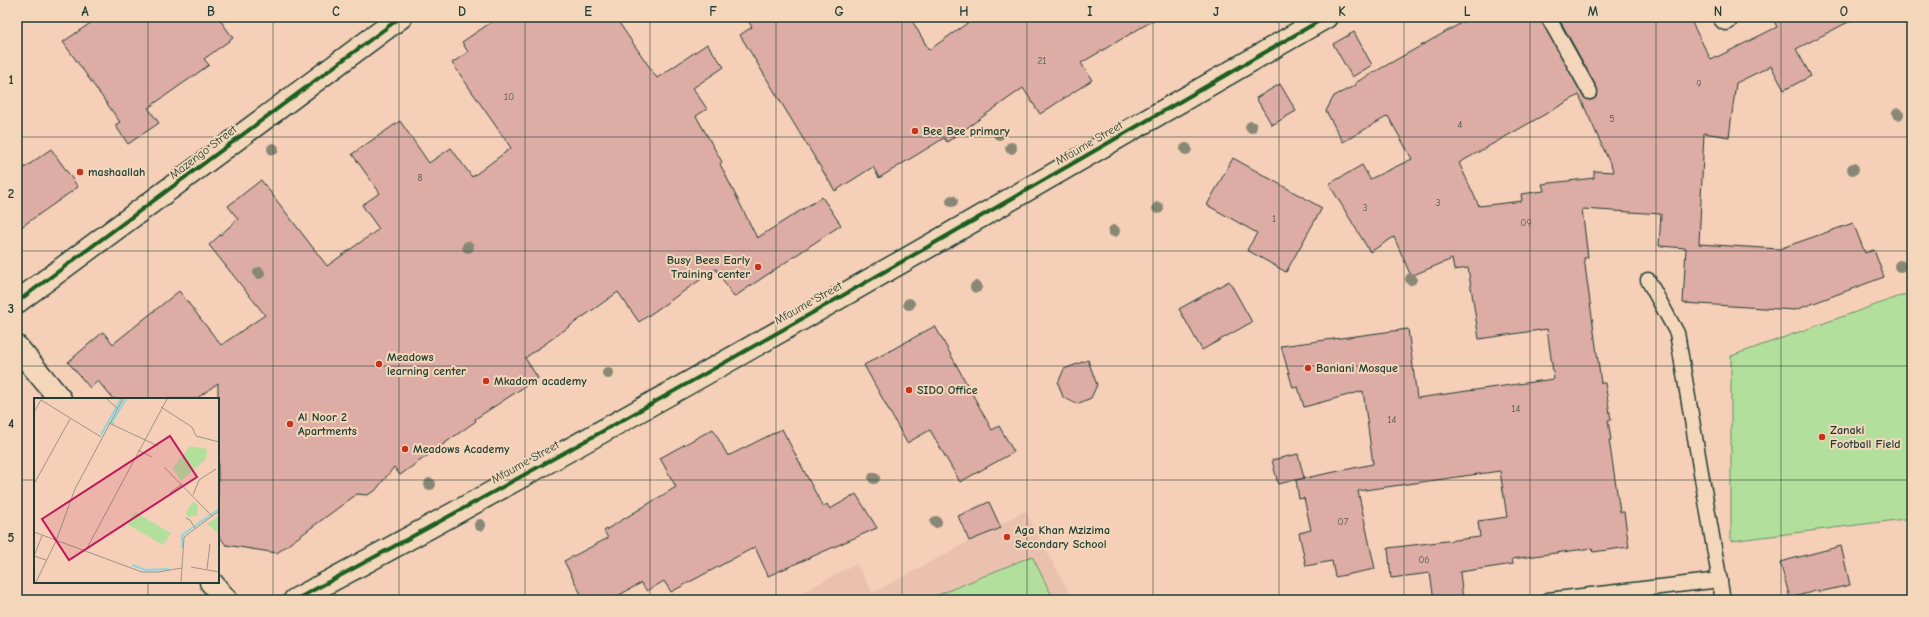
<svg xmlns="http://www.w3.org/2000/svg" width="1929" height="617" font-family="'Comic Neue',sans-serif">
<rect width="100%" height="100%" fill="#f5cfb8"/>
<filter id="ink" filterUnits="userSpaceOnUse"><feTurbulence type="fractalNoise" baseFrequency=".025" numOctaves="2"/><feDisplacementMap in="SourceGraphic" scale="8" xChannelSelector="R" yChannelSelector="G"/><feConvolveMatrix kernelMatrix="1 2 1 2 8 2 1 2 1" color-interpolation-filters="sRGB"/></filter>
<g filter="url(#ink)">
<polygon fill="#eac1af" points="1025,511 1073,600 788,600 856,564 873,593"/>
<g fill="#b3df9c" stroke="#698e68">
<polygon points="1912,292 1912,518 1731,541 1731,356"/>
<polygon points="1032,556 1054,600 926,600"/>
</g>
<g fill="#dcaca5" stroke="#1f3d34" fill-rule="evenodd">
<polygon points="99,17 218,17 233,38 204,59 209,65 148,108 159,123 128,144 115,125 120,122 63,42"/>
<polygon points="499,17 615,17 657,78 707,44 724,67 693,88 707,109 696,116 722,162 720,164 757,238 822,197 841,225 734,297 716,269 639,322 618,292 525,358 538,378 475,419 476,421 400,475 394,467 375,491 367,495 357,494 277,553 226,545 218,535 218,383 196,399 113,399 98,381 90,388 68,362 103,332 113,344 179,291 221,345 265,315 209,245 238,219 228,206 261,180 327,266 379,229 362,205 380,193 352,154 400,121 429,163 451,148 472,177 511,148 452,63 468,52 462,42"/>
<polygon points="746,17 910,17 929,50 976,17 1159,17 1081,63 1092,80 1040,114 1023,88 947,142 944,138 879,178 873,167 835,191 740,35 752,27"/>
<path d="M1472,17H1540L1583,96L1590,100L1597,96V88L1558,17H1689L1711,60L1777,27L1772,17H1858L1796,49L1811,76L1784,90L1771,66L1736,83L1729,137L1704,133L1699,244L1779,249L1853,223L1865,253L1874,250L1884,277L1795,310L1683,303L1686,248L1659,246L1661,214L1582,209L1588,257L1584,258L1601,383H1605L1611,420H1608L1611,440H1609L1620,512H1624L1629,547L1593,552L1592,548L1512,559L1513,564L1460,572L1463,600H1434L1430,573L1391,578L1388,548L1480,537L1478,521L1507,517L1500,471L1358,491L1375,569L1335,577L1332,561L1306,566L1299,533L1311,530L1304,498L1299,499L1296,480L1373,464L1363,391L1304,407L1298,387L1293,388L1281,346L1408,329L1417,398L1554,379L1547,329L1479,339L1468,268L1454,270L1452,259L1411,276L1394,237L1370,252L1329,184L1362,165L1370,179L1412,159L1388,116L1343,142L1326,111L1334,96L1356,85L1355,83ZM1579,95L1614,172L1594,171V178L1542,184L1544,191L1521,194L1522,201L1479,206L1459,163Z"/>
<polygon points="1354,32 1372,65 1352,77 1333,44"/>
<polygon points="1280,84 1296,111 1272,125 1256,98"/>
<polygon points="51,149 78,187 17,230 17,173"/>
<polygon points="1233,158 1322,208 1286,272 1247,250 1257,233 1207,205"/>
<polygon points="1229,281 1252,322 1202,350 1179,309"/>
<polygon points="935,326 992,430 999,426 1014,452 960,482 930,430 907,443 864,365"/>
<polygon points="1088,360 1097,385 1091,398 1077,404 1063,397 1058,383 1064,369"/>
<polygon points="713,429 728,456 782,429 823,507 827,504 830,509 856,494 877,528 768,576 755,547 671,592 664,581 647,591 641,583 610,600 584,600 564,561 608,538 604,531 676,487 660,458"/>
<polygon points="1298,454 1304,478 1278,484 1272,460"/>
<polygon points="989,502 1001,528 969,541 958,516"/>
<polygon points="1841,546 1850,585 1819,592 1819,590 1790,598 1780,562"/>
</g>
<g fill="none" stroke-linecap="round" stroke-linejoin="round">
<g stroke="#1f3d34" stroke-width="17">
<g id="lane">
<polyline points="1548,17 1590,92"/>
<polyline points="1648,280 1677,333 1723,600"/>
<polyline points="1548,600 1720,580"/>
</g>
</g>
<g stroke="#1f3d34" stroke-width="25">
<g id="street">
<polyline points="1724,17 1726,19"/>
<polyline points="17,302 401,17"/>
<polyline points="17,347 60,399"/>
<polyline points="211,582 226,600"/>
<path d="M295,600C643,413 984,215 1326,17"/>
</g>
</g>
<use href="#lane" stroke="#f4d7ba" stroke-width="14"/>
<use href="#street" stroke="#f4d7ba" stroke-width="22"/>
<g stroke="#f4d7ba" stroke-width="6">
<g id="cycleway">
<polyline points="17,302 401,17"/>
<path d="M295,600C643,413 984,215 1326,17"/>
</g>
</g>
<use href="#cycleway" stroke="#1b5e20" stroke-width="4"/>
</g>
<g fill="#888875">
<circle cx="1898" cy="114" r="6"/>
<circle cx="1251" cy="127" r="6"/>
<circle cx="999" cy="134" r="6"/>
<circle cx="1011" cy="148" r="6"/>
<circle cx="273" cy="149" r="6"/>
<circle cx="1186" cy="149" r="6"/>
<circle cx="1853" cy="169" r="6"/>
<circle cx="952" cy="201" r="6"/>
<circle cx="1158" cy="208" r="6"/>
<circle cx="1114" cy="231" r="6"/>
<circle cx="468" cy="247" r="6"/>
<circle cx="1900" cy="266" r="6"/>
<circle cx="259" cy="273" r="6"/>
<circle cx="1411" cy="279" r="6"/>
<circle cx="976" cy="287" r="6"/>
<circle cx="909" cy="304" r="6"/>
<circle cx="608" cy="373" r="6"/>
<circle cx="874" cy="478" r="6"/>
<circle cx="430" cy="484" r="6"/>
<circle cx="936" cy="522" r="6"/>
<circle cx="480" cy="525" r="6"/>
</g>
</g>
<path fill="none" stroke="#1f3d34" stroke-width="1" stroke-opacity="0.55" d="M148,17V399M273,17V600M399,17V600M525,17V600M650,17V600M776,17V600M902,17V600M1027,17V600M1153,17V600M1279,17V600M1404,17V600M1530,17V600M1656,17V600M1781,17V600M17,137H1912M17,251H1912M17,366H1912M17,480H35M218,480H1912M148,582V600"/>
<g fill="#c8321e" stroke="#f4d7ba" stroke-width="1.5">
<circle cx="915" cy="131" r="4"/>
<circle cx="80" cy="172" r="4"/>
<circle cx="758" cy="267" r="4"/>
<circle cx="379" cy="364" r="4"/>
<circle cx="1308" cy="368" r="4"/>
<circle cx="486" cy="381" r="4"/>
<circle cx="909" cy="390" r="4"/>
<circle cx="290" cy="424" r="4"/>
<circle cx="1822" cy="437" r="4"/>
<circle cx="405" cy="449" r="4"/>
<circle cx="1007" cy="537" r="4"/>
</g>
<g text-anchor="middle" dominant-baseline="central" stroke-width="4" stroke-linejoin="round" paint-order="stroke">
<g font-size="10" fill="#4e5950">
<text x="1042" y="61">21</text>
<text x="1699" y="84">9</text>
<text x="509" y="97">10</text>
<text x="1612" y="119">5</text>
<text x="1460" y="125">4</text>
<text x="420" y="178">8</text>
<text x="1438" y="203">3</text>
<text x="1365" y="208">3</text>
<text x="1274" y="219">1</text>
<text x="1526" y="223">09</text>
<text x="1516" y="409">14</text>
<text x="1392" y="420">14</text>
<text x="1343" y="522">07</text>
<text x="1424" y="560">06</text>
</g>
<g font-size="12" font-weight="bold" fill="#1f3d34" stroke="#f4d7ba" text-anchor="start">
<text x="923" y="131">Bee Bee primary</text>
<text x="88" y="172">mashaallah</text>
<text x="750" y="260" text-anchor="end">Busy Bees Early<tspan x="750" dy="14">Training center</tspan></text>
<text x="387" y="357">Meadows<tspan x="387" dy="14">learning center</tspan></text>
<text x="1316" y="368">Baniani Mosque</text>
<text x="494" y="381">Mkadom academy</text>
<text x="917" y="390">SIDO Office</text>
<text x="298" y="417">Al Noor 2<tspan x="298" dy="14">Apartments</tspan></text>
<text x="1830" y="430">Zanaki<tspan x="1830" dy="14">Football Field</tspan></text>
<text x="413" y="449">Meadows Academy</text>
<text x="1015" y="530">Aga Khan Mzizima<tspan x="1015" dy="14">Secondary School</tspan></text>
</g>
<g font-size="12" fill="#1f3d34" stroke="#f4d7ba">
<text transform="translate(1089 143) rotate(-30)">Mfaume Street</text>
<text transform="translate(203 152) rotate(-37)">Mazengo Street</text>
<text transform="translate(808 303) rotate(-29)">Mfaume Street</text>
<text transform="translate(525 462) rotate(-29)">Mfaume Street</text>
</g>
</g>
<g transform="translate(34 398)">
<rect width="185" height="185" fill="#f5cfb8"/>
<path d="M159,104L164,107L163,117L154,119L152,114Z" fill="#b3df9c"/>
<path d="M185,118V136L173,126Z" fill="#b3df9c"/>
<path d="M156,48L173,51L172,61L147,83L139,70ZM101,114L137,135L129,147L93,126Z" fill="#b3df9c"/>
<path fill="none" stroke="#88d8e3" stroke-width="2" d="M80,26L78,24L92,1M67,37L87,1M148,150V137L185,111M98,167L112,172L135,171"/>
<path fill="none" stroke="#9f9583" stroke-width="1" d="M73,1L84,11M7,2L67,39M127,9L158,29L162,38L185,44M0,14L7,2M75,25L124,48M104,52L118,59M130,69L178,118M0,86L36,21M136,95L148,86M159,97L165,82L182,71M152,120L156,122L161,130M0,134L108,174H124L148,170M8,138L0,158L12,162M52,152L133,1M157,169L185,174M173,171L176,146M2,184L22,143L41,91L89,1M147,184L150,139L185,113"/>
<path fill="#c2185b" fill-opacity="0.15" stroke="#c2185b" stroke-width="2" d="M136,38L163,79L35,162L8,121Z"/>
<rect width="185" height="185" fill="none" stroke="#1f3d34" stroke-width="2"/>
</g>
<rect width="1929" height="617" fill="none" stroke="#f4d7ba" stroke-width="44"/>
<rect x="22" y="22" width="1885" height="573" fill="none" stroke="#1f3d34" stroke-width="1.5"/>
<g font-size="13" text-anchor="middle" font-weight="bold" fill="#1f3d34">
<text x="85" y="16">A</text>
<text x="211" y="16">B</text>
<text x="336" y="16">C</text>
<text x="462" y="16">D</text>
<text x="588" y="16">E</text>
<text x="713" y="16">F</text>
<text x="839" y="16">G</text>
<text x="964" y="16">H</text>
<text x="1090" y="16">I</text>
<text x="1216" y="16">J</text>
<text x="1342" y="16">K</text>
<text x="1467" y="16">L</text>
<text x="1593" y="16">M</text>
<text x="1718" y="16">N</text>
<text x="1844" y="16">O</text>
<text x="11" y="84">1</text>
<text x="11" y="198">2</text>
<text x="11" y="313">3</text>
<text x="11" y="428">4</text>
<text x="11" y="542">5</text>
</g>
</svg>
